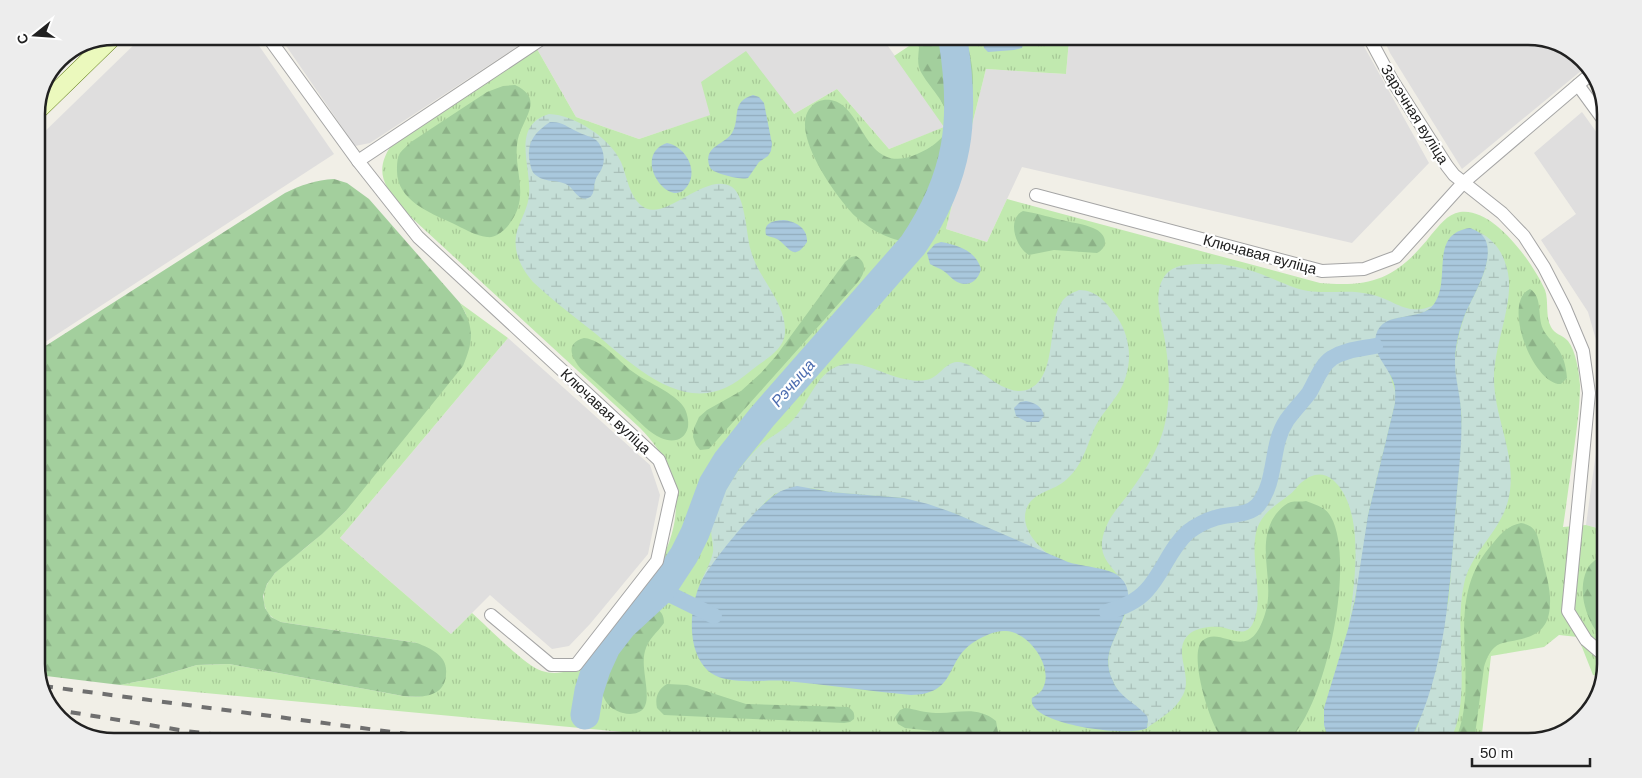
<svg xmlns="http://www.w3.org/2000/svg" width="1642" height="778" font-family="Helvetica,sans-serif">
<defs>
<pattern id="grass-tufts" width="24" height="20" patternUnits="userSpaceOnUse" patternTransform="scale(1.25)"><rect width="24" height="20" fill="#c1e9af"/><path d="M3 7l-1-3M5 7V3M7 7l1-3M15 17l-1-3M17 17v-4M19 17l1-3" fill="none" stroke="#a6c896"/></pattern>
<pattern id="forest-firs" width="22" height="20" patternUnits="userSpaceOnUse" patternTransform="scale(1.25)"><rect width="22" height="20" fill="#a3cf9d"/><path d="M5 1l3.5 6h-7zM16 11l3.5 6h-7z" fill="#8cb187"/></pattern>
<pattern id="wetland-marsh" width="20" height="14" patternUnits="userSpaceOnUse" patternTransform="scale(1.25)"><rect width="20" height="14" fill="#c5dfd7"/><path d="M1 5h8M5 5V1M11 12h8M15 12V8" fill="none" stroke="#a9bfb8"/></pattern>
<pattern id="water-rules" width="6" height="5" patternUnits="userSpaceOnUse" patternTransform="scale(1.25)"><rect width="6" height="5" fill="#a9c8dd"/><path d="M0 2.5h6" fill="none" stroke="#91acbd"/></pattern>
</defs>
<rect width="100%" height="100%" fill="#f1efe7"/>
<g fill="#dfdede">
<polygon points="143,36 253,37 334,154 36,348 36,140"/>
<polygon points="280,37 530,38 370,143 355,146"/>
<polygon points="555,38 883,39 945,127 889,149 837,89 794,114 711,115 639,139 576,117 537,49"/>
<polygon points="1069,40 1361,41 1429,163 1352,243 1022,167 987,242 946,229 986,69 1066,74"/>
<polygon points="1385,42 1558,42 1587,66 1462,169 1390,53"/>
<polygon points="75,52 52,74 59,59"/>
<polygon points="1582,112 1605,144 1603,377 1598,347 1588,312 1541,240 1576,214 1534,153"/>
<polygon points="508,338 650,465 660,495 648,554 590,624 569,646 552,649 490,595 451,634 340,538"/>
<polygon points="1603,402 1601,529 1586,525"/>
</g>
<path fill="url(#grass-tufts)" d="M914,40H1069L1066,74L986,69L946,229L987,242L1007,199L1320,283C1374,288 1398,277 1431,235C1439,226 1447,214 1460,212C1494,207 1533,263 1545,290C1549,301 1545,316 1551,327C1554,334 1563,335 1568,341C1576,351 1579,372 1580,385C1580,406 1577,428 1574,449C1570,475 1567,501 1563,527L1586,525L1601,529L1600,676L1593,675L1578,637L1559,635L1544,647L1491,656L1481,742L665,737L623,732L120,685L150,679L197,665L229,664L403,696L418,697L431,694L417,643L281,622C272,618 266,614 264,603C260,576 293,559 310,544C322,534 333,523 345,512L466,314L460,303L508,338L340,538L451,634L472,613C487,626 526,667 542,671C551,674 560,673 569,671L660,562C687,513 679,467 640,428L401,208C381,182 374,168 395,140L537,49L576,117L639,139L710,115L701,82L746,51L794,114L837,89L889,149L944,127L894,56L915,42Z"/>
<g fill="url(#forest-firs)">
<path d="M919,40H966C970,53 973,67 973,81C972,111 963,140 956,170C952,186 949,202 943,217C939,226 933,236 924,239C900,248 872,231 855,216C837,198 788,131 811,107C816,101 823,99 831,100C868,107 863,190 932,146C940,140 948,133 948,122C948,102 928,87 920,70C916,61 920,49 919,40Z"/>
<path d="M515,85C543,98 526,115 519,135C509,168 536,198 504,230C499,234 494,238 487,237C475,236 463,228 452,223C430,213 397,200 397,171C397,165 397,158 400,153C403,149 408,145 411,142L487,92L503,86Z"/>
<path d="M334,179L347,183L369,199L460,303C474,327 474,340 463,366L345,512L322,534L275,573L267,584L263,596L265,608L271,617L281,622L417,643C432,649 448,656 446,674C446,681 443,687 438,691C428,698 415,697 403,696L229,664L197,665L150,679L120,685L38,675L36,670V352L285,193C301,185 316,180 334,179Z"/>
<path d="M1023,211C1037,213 1052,218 1066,221C1074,223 1084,224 1093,228C1106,233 1110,246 1097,253L1054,250L1029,255C1016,248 1006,219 1023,211Z"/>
<path d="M856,256C868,263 865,273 858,282L709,449L700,450L696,445L693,437L694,428L699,417L707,410L741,391L761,373L776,356L845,262L851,257Z"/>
<path d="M1530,289C1543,297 1537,316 1543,329C1546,336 1551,339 1555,345C1563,354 1566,365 1567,378L1561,384C1533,385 1501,302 1530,289Z"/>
<path d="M584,338C604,340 619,363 636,374C649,383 674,393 683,406C687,411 689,421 688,427C685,441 672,443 661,438C649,433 639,421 629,412C613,398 597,383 581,369C571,357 565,343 584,338Z"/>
<path d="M1306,501C1316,505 1326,507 1331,517C1356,562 1326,707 1288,741L1225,740C1223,738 1220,735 1218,732C1208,717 1189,654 1202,641C1222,623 1248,668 1265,614C1276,581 1254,544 1276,514C1280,509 1285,504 1291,502C1295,501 1302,502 1306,501Z"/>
<path d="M1521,523C1538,526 1538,537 1541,552C1544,567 1549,581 1550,597C1551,624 1542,635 1517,640C1509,642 1501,642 1495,647C1489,652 1486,660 1484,667L1474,742L1455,741C1484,675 1438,603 1494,542C1502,532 1508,526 1521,523Z"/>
<path d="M1601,555L1600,636C1585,618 1576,587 1589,566C1592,562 1597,559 1601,555Z"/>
<path d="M652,609C661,609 664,615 664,623C657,633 648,639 645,651C640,668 652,696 644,708C639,714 631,715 623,713C615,711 609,707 605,700C590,673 617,642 635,624C641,618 645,612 652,609Z"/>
<path d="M667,684L687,685L746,704L848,707C853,710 855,713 854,719L850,722L844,723L664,715L657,708C655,698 657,690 667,684Z"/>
<path d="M905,708C915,709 925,713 936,713C958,714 976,705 996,721L998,732L994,736L988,737L905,728L898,724L895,717L900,710Z"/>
</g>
<g fill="url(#wetland-marsh)">
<path d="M549,114C575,115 610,138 621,162C627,176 629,196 642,206C664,224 706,170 732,187C746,197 746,235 751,251C758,278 785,301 785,330C786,349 766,359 753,369C740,380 725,391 707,393C663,398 622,355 591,330C571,314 551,299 533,282C520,267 511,248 518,228C522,217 528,207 529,195C532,167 510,126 549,114Z"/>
<path d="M1479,232C1496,241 1504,254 1508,273C1514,303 1494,345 1494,378C1494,420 1519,458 1508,501C1500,532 1471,552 1464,584C1453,633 1473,697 1450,741H1410L1418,726L1449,599L1461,436C1461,427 1462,418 1461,409C1459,393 1454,376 1455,359C1456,346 1459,334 1463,321C1471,295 1502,258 1479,232Z"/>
<path d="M1220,264C1237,267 1253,270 1268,277C1282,282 1294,289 1308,291C1328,294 1349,289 1369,294C1395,299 1407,318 1434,305L1423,313L1393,319L1383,324L1389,372L1395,391V403L1368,515L1361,569L1348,629C1354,589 1367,510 1333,480C1322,471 1312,474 1302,482C1297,486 1294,492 1289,495C1278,504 1266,510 1259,524C1246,551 1267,598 1252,625C1245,637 1232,629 1221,627C1212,626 1200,627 1192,632C1169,648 1194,674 1183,695C1176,710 1159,719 1147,728L1148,724C1131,705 1104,684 1109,655C1110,646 1115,638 1118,630C1123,621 1129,608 1128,598C1125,568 1090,565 1106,527C1111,515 1119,506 1127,496C1146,470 1163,444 1167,412C1170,391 1169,368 1166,348C1164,327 1151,297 1164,277C1175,260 1202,265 1220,264Z"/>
<path d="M1079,290C1097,290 1107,303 1117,317C1133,341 1133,371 1117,395C1110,406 1101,415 1095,427C1087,445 1083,465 1067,479C1054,492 1032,491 1026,510C1021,528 1036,544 1049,555L954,513L904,498L831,492L811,488L776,493L766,501L709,569L700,583C705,573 711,562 713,552C714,543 710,534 711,525C712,518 716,511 719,504C729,482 745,459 763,443C772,436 782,431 790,423C809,405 816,369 845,364C868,360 897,385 926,380C939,378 944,363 957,362C977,361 1003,400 1029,389C1057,377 1047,325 1061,303C1065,296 1072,293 1079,290Z"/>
</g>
<g fill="url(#water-rules)">
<polygon points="983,40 1024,40 1022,48 1014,50 988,52 984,48"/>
<path d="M753,95L759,97L764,103L772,144L771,151L768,156L759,162L748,178C739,180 730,176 721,174C716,172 711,171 709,165C704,146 724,145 732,133C741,118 730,102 753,95Z"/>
<path d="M550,122C562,121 567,127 578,132C583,135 591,136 596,140C603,146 606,159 602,168C600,173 596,176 595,182C593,187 595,196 588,198C579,201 575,191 569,186C560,179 546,183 537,176C532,173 531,168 530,163C526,143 534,133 550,122Z"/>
<path d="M667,143C683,146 696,165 690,181C674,219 628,156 667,143Z"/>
<path d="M783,220C795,221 808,228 807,242C793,263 789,246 777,239C773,237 769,237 766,235C763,222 774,221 783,220Z"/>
<path d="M1470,228C1475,230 1482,233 1485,239C1496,261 1472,297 1464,317C1459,331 1455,347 1455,362C1455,378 1460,394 1461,410C1463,442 1458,474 1456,505C1450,584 1447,669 1410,741H1329L1324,725V708L1348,629L1355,600L1368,515L1395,403C1395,395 1396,388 1393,381C1387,365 1371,353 1376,335C1383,309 1421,323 1434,304C1452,279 1428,234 1470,228Z"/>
<path d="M941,242C958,245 976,251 981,269C978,282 966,289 954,280C950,277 948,274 945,272C940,268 935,267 930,264L927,253L935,244Z"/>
<path d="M1026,401C1035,403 1042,406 1044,416L1039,422H1027L1016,416L1014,408L1020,402Z"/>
<path d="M797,486L831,492L904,498L928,504L954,513L1068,562C1080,566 1106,568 1116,574C1145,594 1114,630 1109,654C1107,663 1109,673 1113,681C1119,697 1136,703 1147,716L1148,720L1147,728C1129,738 1025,724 1032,698C1036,695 1041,693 1043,688C1054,667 1029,632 1006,631C996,630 983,636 974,642C944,661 958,694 911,695C869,691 828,685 786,681C764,679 730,686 711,673C686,654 689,609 700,584C709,564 757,506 776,494C782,490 789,488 797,486Z"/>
</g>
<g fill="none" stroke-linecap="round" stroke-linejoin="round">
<g stroke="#a9c8dd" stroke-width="16">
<polyline points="661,590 714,616"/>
<path d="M1107,612C1121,608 1136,602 1146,591C1163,573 1169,549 1188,532C1196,526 1205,521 1215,518C1229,513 1247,517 1258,505C1273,486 1272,462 1278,440C1284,418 1296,410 1309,393C1316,382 1320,366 1332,358C1345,350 1360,349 1375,346"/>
</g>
<path stroke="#a9c8dd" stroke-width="29" d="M585,715L589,691L596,669L606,647L623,625L661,590L684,555L695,533L713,484L727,461L762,417L913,245C959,177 966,120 953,40"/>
<g stroke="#a5a5a5" stroke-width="14">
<g id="street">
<polyline points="268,37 358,161 418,237 659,460 672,492 657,561 576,665 551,665 491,615"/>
<polyline points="1371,41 1392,80 1447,166 1454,175 1502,213 1524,236 1544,267 1565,308 1583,351 1589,393 1568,611 1586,640 1600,652"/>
<polyline points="1578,85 1605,122"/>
<polyline points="358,161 543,38"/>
<polyline points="1036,195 1322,271 1364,269 1396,257 1463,183 1593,72"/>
</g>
</g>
<g stroke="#587807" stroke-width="19">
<polyline id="secondary" points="36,112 114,36"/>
</g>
<use href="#street" stroke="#fff" stroke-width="12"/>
<use href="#secondary" stroke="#ebf9bd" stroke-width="18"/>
<g stroke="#6f6f6f" stroke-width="4" stroke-dasharray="10 10" stroke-linecap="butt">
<polyline points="43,686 430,737"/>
<polyline points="51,709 186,731 228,736"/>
</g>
</g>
<g text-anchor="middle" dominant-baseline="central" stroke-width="4.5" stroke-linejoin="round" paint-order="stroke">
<g font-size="15" fill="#212121" stroke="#fff">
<text transform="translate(1415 114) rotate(58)">Зарэчная вуліца</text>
<text transform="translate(1260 254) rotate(15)">Ключавая вуліца</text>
<text transform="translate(606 411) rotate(43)">Ключавая вуліца</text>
</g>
<g font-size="16" font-style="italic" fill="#4d6db0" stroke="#fff">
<text transform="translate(793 383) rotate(-49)">Рэчыца</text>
</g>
</g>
<path d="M0 0H1642V778H0ZM114 45H1528A69 69 0 0 1 1597 114V664A69 69 0 0 1 1528 733H114A69 69 0 0 1 45 664V114A69 69 0 0 1 114 45Z" fill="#ededed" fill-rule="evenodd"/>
<path fill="none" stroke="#212121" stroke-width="2.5" d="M114 45H1528A69 69 0 0 1 1597 114V664A69 69 0 0 1 1528 733H114A69 69 0 0 1 45 664V114A69 69 0 0 1 114 45Z"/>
<g transform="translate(35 35) rotate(253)" stroke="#ffffff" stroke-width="4" paint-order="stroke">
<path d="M0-4L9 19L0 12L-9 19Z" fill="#212121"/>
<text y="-8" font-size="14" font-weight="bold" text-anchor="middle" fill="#212121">С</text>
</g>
<path d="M1472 758v8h118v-8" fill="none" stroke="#212121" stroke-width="2.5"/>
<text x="1480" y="758" font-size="15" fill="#212121" stroke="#ffffff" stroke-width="4" paint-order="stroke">50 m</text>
</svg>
